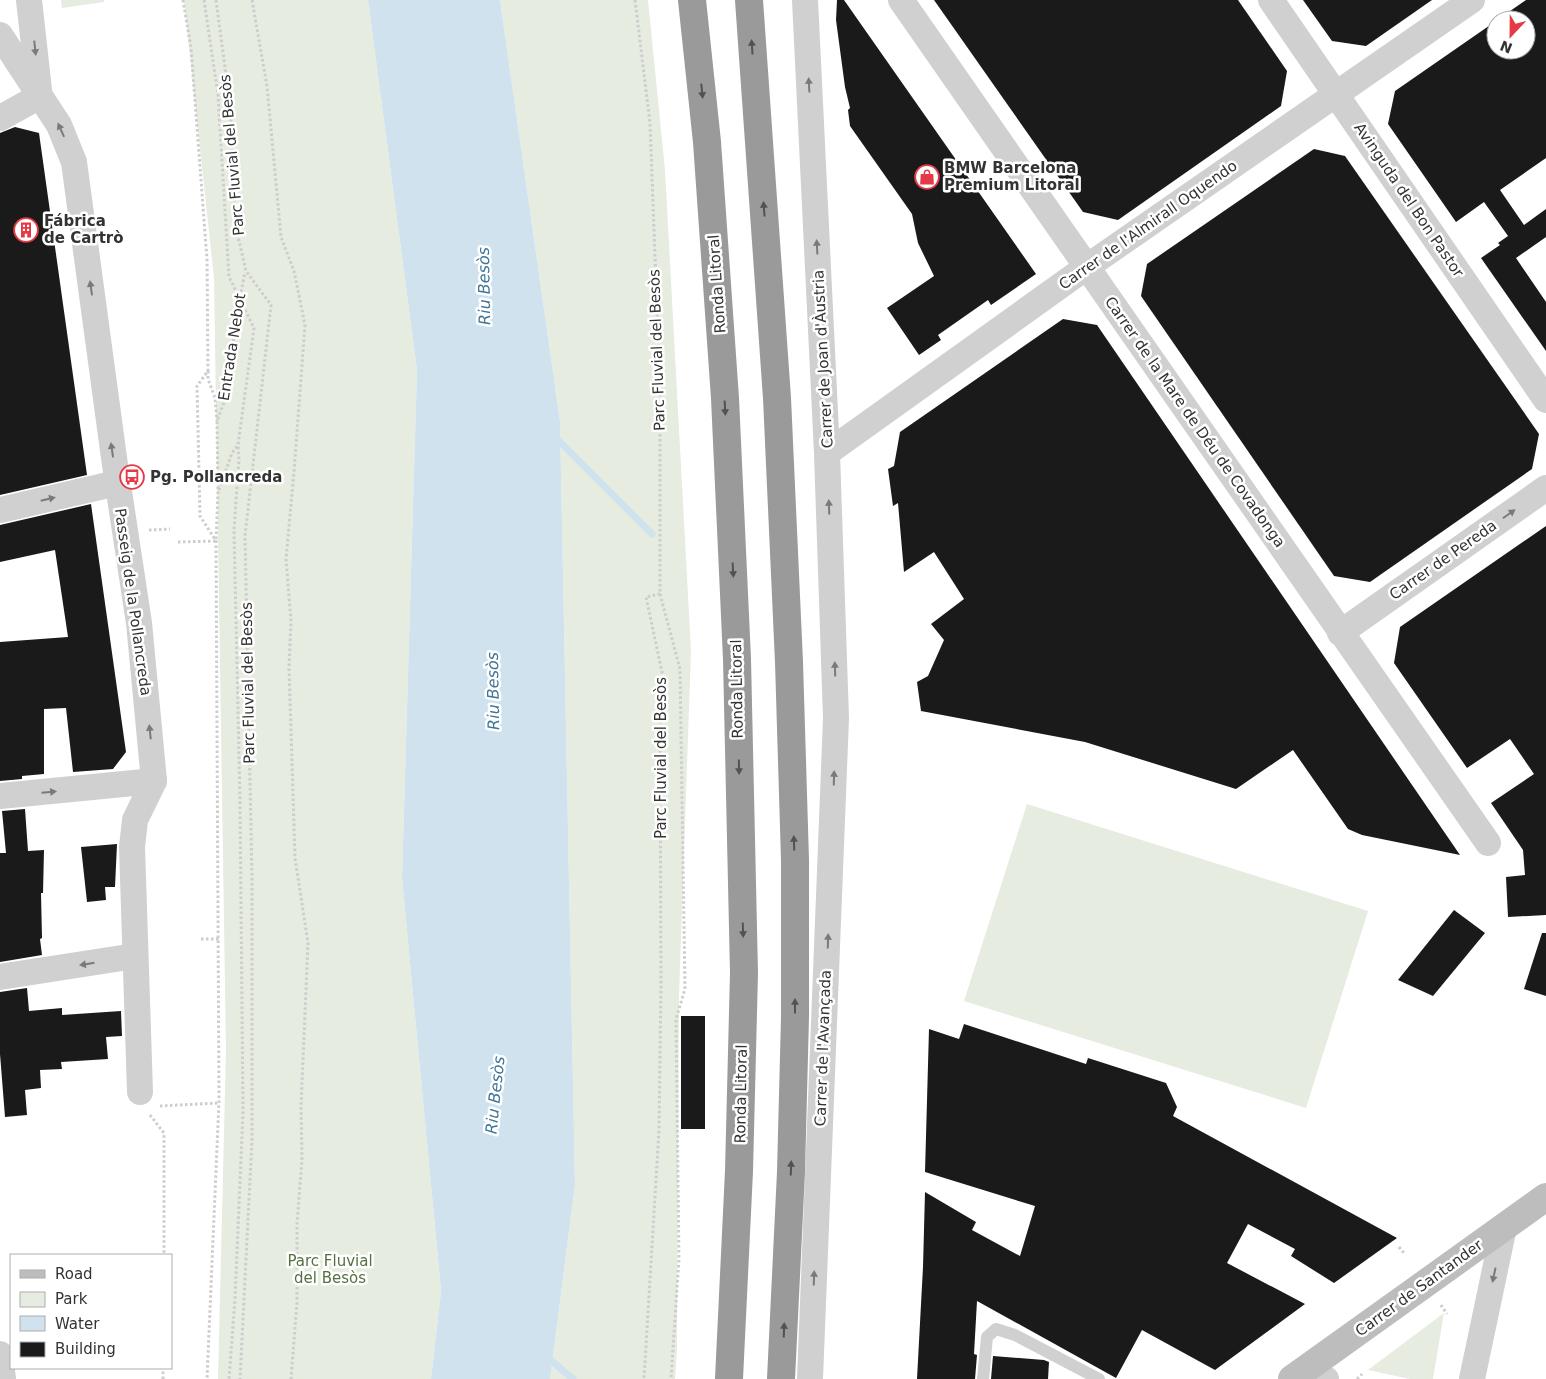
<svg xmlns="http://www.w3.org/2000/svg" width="1546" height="1379" font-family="'DejaVu Sans',sans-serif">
<rect width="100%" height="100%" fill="#fff"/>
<g fill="#e6ecdf">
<polygon points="61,0 104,0 104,2 62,8"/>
<polygon points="184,0 368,0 417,370 402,878 441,1291 431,1379 218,1379 226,1050 214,278"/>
<polygon points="500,0 648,0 665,170 691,651 679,995 677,1349 675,1379 550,1379 575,1185 560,421"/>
<polygon points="1027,804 1368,911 1306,1108 964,1001"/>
<polygon points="1444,1313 1433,1379 1410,1379 1368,1370"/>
</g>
<polygon fill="#cfe2ee" points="368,0 500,0 560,421 575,1185 550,1379 431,1379 441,1291 402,878 417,370"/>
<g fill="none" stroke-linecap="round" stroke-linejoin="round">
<g stroke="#cfe2ee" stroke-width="7">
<polyline points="555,437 652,534"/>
<polyline points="547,1357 573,1379"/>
</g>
</g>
<g fill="#1a1a1a">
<polygon points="837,0 844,0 1036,274 991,305 988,300 938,335 941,340 919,355 887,308 934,276 918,243 912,214 850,126 848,110 850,108 845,87 836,20"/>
<polygon points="934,0 1238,0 1287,71 1281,106 1118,220 1083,212"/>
<polygon points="1303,0 1432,0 1366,46 1332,41"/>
<polygon points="1526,0 1546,0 1546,158 1500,190 1524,225 1546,209 1546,237 1516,258 1546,302 1546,351 1481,258 1500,245 1498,243 1508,236 1484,202 1456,222 1388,124 1395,91 1496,21 1496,50 1526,50 1526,20 1497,20"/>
<polygon points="15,127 39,133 87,475 0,495 0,133"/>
<polygon points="1314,149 1345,156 1539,434 1532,469 1370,582 1334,576 1141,296 1147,264"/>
<polygon points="1063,319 1097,325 1460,855 1362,835 1348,829 1293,750 1236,789 1085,742 921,711 917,682 928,676 944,640 931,624 964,599 934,552 904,572 898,503 893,506 888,469 894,466 900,432"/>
<polygon points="91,504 126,752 113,769 73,772 66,708 44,709 44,774 22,776 22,779 0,781 0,642 68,637 55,550 0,562 0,525"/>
<polygon points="1546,526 1546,915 1508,917 1506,877 1525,875 1523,850 1491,803 1534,774 1510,739 1467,768 1394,663 1400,627"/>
<polygon points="25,809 28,851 44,850 43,893 41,893 42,938 40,939 42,955 0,962 0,853 6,853 2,811"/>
<polygon points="117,844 115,887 105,887 106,900 87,902 81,847"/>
<polygon points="1454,910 1485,933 1433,996 1398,980"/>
<polygon points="1542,933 1546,933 1546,996 1524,989"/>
<polygon points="27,988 29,1011 62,1008 62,1015 121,1011 122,1036 106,1037 108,1059 61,1062 62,1069 40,1070 41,1088 25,1090 27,1115 5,1117 0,1054 0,992"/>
<rect x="681" y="1016" width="24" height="113"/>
<polygon points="964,1024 1086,1064 1088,1058 1166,1083 1177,1107 1173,1116 1397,1238 1334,1283 1291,1256 1295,1249 1248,1224 1227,1263 1305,1304 1215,1370 1142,1330 1116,1378 977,1301 974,1354 977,1355 975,1379 917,1379 923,1267 925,1192 976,1222 972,1230 1020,1256 1035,1206 925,1172 929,1029 959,1039"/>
<polygon points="993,1356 1044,1360 1049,1362 1048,1379 991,1379"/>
</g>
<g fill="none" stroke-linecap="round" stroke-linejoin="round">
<g stroke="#cdcdcd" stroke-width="3" stroke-dasharray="2.5 2.5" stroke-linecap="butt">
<polyline points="183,0 191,48 207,259 208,371 197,386 200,516 216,541 219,1101 207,1379"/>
<polyline points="204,0 218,95 229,277 254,328 238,445 239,459 234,530 240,801 243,1112 235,1299 229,1379"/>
<polyline points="216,0 230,105 236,228 246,271 271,305 245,536 252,879 252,1140 240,1379"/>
<polyline points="252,0 267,86 281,237 294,271 305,325 294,472 286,559 291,621 289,667 295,858 308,943 301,1106 302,1159 297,1224 297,1302 291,1379"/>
<polyline points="635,0 650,123 660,390 660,594 646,597 662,672 660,741 661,982 659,1130 644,1379"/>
<polyline points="208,371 208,379 215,398 217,421"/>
<polyline points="219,490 232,453 238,445"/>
<polyline points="149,530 170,529"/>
<polyline points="178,542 216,541 218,493 217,421 226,397 237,314 245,272"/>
<polyline points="660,594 680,669 685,989 676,1019 679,1259 671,1379"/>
<polyline points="201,939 219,939"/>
<polyline points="160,1106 219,1103"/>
<polyline points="150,1115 164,1133 164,1255"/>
<polyline points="1399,1247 1404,1253"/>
<polyline points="1441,1305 1447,1314"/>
<polyline points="163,1379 163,1368"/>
<polyline points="1357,1379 1362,1374"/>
</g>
<polyline stroke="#d0d0d0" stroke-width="12" points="983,1379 987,1337 996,1329 1015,1335 1099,1379"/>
<g stroke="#d0d0d0" stroke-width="26">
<polyline points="29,0 39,90"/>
<polyline points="805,0 827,453 836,718 810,1379"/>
<path d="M901,0C1098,280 1291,563 1488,843"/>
<polyline points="1271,0 1546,400"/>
<polyline points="0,35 59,125 74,162 115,465 139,623 154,781 135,820 132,847 140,1092"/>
<polyline points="0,118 40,96"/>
<polyline points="827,453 1088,266 1472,0"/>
<polyline points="0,510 117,483"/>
<polyline points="1340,633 1546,488"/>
<polyline points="0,796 154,781"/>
<polyline points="0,977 135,956"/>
<polyline points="0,1354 3,1379"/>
<polyline points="1307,1369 1326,1379"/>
<polyline points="1472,1379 1504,1227"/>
</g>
<polyline stroke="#bdbdbd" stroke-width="28" points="1292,1379 1546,1197"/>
<g stroke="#9a9a9a" stroke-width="28">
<polyline points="692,0 707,142 725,398 737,659 744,973 739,1171 729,1379"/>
<polyline points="749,0 777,398 789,662 795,860 795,1017 791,1172 781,1379"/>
</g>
</g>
<defs><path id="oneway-solid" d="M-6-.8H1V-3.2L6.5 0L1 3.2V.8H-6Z" transform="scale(1.25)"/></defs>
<g fill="#525252">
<use href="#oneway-solid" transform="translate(752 47) rotate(-94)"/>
<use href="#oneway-solid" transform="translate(702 91) rotate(84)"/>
<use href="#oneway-solid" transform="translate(764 209) rotate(-94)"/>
<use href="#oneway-solid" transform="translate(725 408) rotate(87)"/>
<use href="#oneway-solid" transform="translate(733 570) rotate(87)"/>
<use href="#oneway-solid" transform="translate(739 767) rotate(89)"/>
<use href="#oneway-solid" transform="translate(794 843) rotate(-92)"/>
<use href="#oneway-solid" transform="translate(743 930) rotate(88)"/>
<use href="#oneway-solid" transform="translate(795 1006) rotate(-90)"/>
<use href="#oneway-solid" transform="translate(791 1168) rotate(-88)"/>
<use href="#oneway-solid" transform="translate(784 1330) rotate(-88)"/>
</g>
<g fill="#7a7a7a">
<use href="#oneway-solid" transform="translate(35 48) rotate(84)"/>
<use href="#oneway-solid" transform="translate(809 85) rotate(-93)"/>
<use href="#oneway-solid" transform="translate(61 130) rotate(-114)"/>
<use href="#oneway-solid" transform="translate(817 247) rotate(-93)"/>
<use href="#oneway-solid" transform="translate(91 288) rotate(-98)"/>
<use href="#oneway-solid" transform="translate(112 450) rotate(-98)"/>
<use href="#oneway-solid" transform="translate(48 499) rotate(-13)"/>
<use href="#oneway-solid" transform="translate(829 507) rotate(-92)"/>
<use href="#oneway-solid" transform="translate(1509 514) rotate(-35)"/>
<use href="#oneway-solid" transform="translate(835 669) rotate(-92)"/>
<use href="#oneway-solid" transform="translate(150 732) rotate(-96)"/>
<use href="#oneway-solid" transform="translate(834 778) rotate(-88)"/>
<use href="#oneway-solid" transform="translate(49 792) rotate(-5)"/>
<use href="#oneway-solid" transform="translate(828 941) rotate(-88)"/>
<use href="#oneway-solid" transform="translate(87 964) rotate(171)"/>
<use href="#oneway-solid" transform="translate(1494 1275) rotate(102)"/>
<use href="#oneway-solid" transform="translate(814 1278) rotate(-88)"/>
</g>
<defs>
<g id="shop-ring" transform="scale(1.25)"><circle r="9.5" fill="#fff" stroke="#e63946" stroke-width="1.5"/><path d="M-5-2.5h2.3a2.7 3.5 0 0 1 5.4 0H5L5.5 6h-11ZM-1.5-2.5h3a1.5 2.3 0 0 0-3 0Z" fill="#e63946"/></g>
<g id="building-ring" transform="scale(1.25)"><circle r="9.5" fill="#fff" stroke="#e63946" stroke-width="1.5"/><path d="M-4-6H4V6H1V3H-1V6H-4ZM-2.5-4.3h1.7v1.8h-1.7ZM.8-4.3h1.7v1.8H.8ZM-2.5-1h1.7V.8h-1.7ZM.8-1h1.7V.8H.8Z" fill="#e63946"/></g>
<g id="bus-ring" transform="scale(1.25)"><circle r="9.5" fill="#fff" stroke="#e63946" stroke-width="1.5"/><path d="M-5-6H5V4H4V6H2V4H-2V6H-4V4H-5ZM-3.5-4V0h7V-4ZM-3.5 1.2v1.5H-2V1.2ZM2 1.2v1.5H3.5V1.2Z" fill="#e63946"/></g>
</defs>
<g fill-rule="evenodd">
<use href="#shop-ring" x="927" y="177"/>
<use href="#building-ring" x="26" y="230"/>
<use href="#bus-ring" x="132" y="477"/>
</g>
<g text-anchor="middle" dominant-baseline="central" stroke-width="5" stroke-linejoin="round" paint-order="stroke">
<g font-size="15" fill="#333" stroke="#fff">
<text transform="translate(232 155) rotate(-95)">Parc Fluvial del Besòs</text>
<text transform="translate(1409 200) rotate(56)">Avinguda del Bon Pastor</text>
<text transform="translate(1148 225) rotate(-35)">Carrer de l'Almirall Oquendo</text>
<text transform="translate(717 284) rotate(-94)">Ronda Litoral</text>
<text transform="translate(232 347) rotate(-81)">Entrada Nebot</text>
<text transform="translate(657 350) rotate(-92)">Parc Fluvial del Besòs</text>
<text transform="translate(823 359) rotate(-93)">Carrer de Joan d'Àustria</text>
<text transform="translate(1195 422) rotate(55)">Carrer de la Mare de Déu de Covadonga</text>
<text transform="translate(1443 560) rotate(-35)">Carrer de Pereda</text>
<text transform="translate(133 602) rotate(82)">Passeig de la Pollancreda</text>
<text transform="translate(248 683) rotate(-91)">Parc Fluvial del Besòs</text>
<text transform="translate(737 689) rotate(-91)">Ronda Litoral</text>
<text transform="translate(661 758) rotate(-90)">Parc Fluvial del Besòs</text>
<text transform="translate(823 1048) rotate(-88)">Carrer de l'Avançada</text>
<text transform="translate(741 1094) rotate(-89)">Ronda Litoral</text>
<text transform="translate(1419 1288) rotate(-36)">Carrer de Santander</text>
</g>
<g font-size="15" font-weight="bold" fill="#333" stroke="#fff" text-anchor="start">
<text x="944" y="168">BMW Barcelona<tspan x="944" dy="17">Premium Litoral</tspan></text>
<text x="44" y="221">Fábrica<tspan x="44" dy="17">de Cartrò</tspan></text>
<text x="150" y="477">Pg. Pollancreda</text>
</g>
<g font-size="15" fill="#56703f" stroke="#fff">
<text x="330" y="1261">Parc Fluvial<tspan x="330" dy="17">del Besòs</tspan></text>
</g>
<g font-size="16" font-style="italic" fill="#3f7597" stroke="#fff">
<text transform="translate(484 286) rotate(-91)">Riu Besòs</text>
<text transform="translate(493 691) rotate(-91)">Riu Besòs</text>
<text transform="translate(495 1095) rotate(-84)">Riu Besòs</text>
</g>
</g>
<rect x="10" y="1254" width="162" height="115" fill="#ffffff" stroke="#adadad"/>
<rect x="20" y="1270" width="25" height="8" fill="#bdbdbd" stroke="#adadad"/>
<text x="55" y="1279" font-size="15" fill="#333333">Road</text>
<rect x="20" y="1292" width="25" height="15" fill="#e6ecdf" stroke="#adadad"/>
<text x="55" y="1304" font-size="15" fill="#333333">Park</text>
<rect x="20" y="1316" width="25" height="15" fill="#cfe2ee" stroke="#adadad"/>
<text x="55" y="1329" font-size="15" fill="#333333">Water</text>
<rect x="20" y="1342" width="25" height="15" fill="#1a1a1a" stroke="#adadad"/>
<text x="55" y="1354" font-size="15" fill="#333333">Building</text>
<g transform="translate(1511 35) rotate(202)"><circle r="24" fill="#ffffff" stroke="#adadad"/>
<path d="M0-4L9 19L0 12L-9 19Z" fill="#e63946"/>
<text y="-8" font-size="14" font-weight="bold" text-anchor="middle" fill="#333333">N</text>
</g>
</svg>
